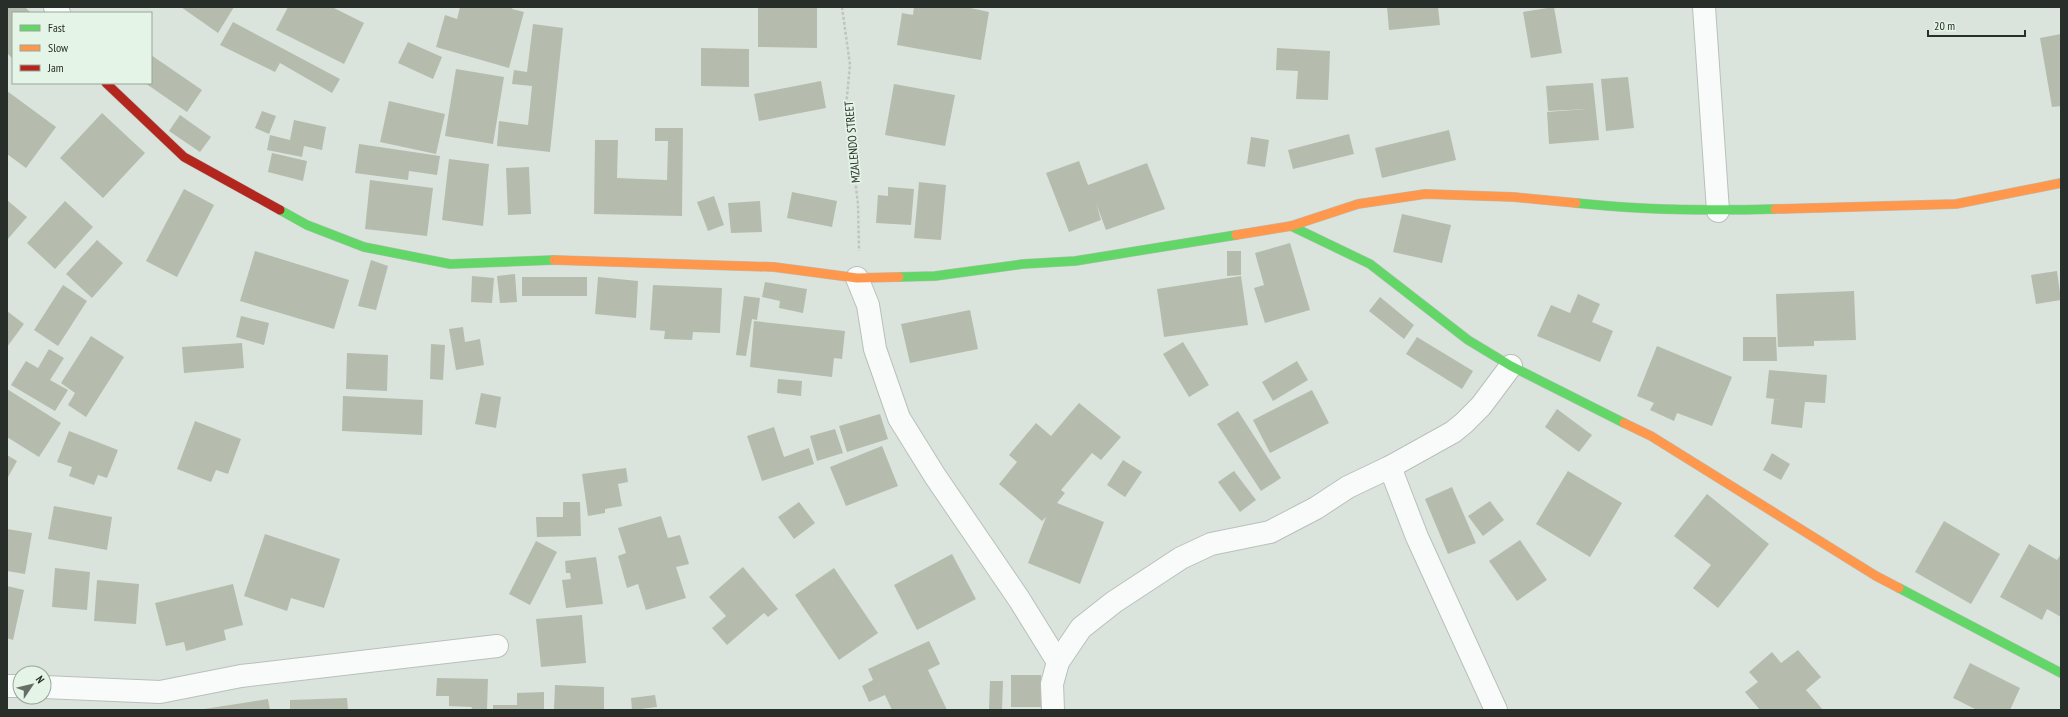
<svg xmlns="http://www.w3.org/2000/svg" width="2068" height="717" font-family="'PT Sans Narrow',sans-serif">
<rect width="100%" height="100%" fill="#dae4dc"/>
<g fill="#b5bcad">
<polygon points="7,7 25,7 31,13 13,13 13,59 7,53"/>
<polygon points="181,7 234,7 218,33"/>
<polygon points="288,7 332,7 364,23 344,64 276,30"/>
<polygon points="460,7 513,7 512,9 524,12 509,68 436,47 445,15 457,19"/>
<polygon points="758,7 817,7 817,48 758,47"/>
<polygon points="914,7 966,7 989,12 981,60 897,45 902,13 913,15"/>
<polygon points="1387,7 1438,7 1440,25 1389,30"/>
<polygon points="1554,7 1562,53 1531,58 1523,12"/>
<polygon points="233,22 340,79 332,93 280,63 275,72 220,45"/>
<polygon points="533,24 563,28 550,152 497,146 499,121 528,125 532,86 512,84 514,70 527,72"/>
<polygon points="2061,34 2061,106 2052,107 2040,38"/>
<polygon points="408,42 442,57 433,79 398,63"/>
<polygon points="701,48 749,49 749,87 701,86"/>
<polygon points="1277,48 1330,51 1328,100 1296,99 1298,71 1276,70"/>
<polygon points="151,55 202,90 187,112 145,83 151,83"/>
<polygon points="456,69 504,77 493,144 445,136"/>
<polygon points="1628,77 1634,128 1606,131 1601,79"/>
<polygon points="821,81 826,108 759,121 754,94"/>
<polygon points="1593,83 1599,140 1549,144 1547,112 1587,109 1548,111 1546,86"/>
<polygon points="894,84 955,95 945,146 885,135"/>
<polygon points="7,91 56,127 26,168 7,154"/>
<polygon points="389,101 445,114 436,154 380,142"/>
<polygon points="262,111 276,116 269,134 255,128"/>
<polygon points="102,113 145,153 103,198 60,158"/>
<polygon points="180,115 211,137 200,152 169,131"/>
<polygon points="294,120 326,127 322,150 304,146 302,157 267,150 270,135 290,140"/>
<polygon points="655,128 683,128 682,216 594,214 595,140 618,140 617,178 667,180 668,141 655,141"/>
<polygon points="1449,130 1456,160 1382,178 1375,148"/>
<polygon points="1349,134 1354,154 1293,169 1288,150"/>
<polygon points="1251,137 1269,140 1265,167 1247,164"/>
<polygon points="359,144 440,156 437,175 409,171 408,180 355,173"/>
<polygon points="272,153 307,161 303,181 268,172"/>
<polygon points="449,159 489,164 483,226 442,220"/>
<polygon points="1079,161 1088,185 1147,163 1165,209 1106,230 1096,203 1101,220 1069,232 1046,173"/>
<polygon points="529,167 531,214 508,215 506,168"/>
<polygon points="370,180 433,188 427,236 365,229"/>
<polygon points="919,182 946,185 941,240 914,238"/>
<polygon points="888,187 914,189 911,225 876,223 878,195 888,196"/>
<polygon points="184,189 214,205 177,277 146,261"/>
<polygon points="792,192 837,201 832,227 787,218"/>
<polygon points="714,196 724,225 708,231 697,202"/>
<polygon points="7,200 27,217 7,240"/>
<polygon points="65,201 93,227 55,269 27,243"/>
<polygon points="760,201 762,232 731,233 728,203"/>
<polygon points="1402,214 1451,225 1442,263 1393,252"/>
<polygon points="97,240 123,263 92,298 66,274"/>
<polygon points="1290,243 1310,310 1265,323 1254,288 1264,285 1255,253"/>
<polygon points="255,251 349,280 334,329 240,301"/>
<polygon points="1227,251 1241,251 1241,275 1227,276"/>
<polygon points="371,260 388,266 376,310 358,306"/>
<polygon points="2057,271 2061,300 2036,304 2031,275"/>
<polygon points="515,274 517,302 500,303 497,276"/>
<polygon points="472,276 494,278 492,303 471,302"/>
<polygon points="1241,276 1248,325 1164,337 1157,289"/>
<rect x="522" y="277" width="65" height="19"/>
<polygon points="598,277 638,281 636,318 595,314"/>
<polygon points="765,282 807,289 803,313 779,308 780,301 762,297"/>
<polygon points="63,285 87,301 58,346 34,330"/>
<polygon points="653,285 722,288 720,333 693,332 692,340 664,339 665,331 650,330"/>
<polygon points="1854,291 1856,340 1814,341 1814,346 1778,347 1776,294"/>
<polygon points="1578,294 1600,304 1592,322 1613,331 1600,362 1537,336 1551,305 1570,313"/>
<polygon points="744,296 760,298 757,320 752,319 746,356 736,355"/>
<polygon points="1380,297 1414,325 1404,339 1369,311"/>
<polygon points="970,310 978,349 910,363 901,324"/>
<polygon points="7,311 24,324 7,347"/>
<polygon points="241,316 269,323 264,345 236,337"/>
<polygon points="754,321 845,331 842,359 834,358 832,377 750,367"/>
<polygon points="463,327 465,342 480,339 484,365 456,370 449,329"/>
<polygon points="91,336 124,357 86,417 68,405 75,393 61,383"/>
<polygon points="1417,337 1473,371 1462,389 1406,354"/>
<polygon points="1743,337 1776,337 1777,361 1743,361"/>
<polygon points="1183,342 1209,385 1189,397 1163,354"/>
<polygon points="242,343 244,368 184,373 182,347"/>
<polygon points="431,344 445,345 443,380 430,379"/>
<polygon points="1657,346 1732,377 1712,426 1677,413 1674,421 1650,410 1654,403 1637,396"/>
<polygon points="49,349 64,358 50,380 68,390 55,411 11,385 26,361 38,368"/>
<polygon points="347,353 388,355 387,391 346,389"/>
<polygon points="1297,361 1308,380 1273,401 1262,382"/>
<polygon points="1769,370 1827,375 1825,403 1805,402 1802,428 1771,424 1774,399 1792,401 1766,398"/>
<polygon points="778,379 802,381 801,396 777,393"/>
<polygon points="7,389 61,423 39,457 7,437"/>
<polygon points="1312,390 1329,423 1270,453 1253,420"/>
<polygon points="481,393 501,397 496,428 475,424"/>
<polygon points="343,396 423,400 422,435 342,431"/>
<polygon points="1079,403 1121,437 1101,460 1092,453 1061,490 1065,493 1057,503 1104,522 1080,584 1028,563 1046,517 1042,521 999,484 1017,462 1009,455 1036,423 1051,436"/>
<polygon points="1557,409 1592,435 1579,452 1545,427"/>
<polygon points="1238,411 1281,478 1261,491 1217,424"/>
<polygon points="880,414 888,439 847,452 839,426"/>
<polygon points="195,421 241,439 228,474 216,470 211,482 177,469"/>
<polygon points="774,427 784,457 809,448 814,464 762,481 747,436"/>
<polygon points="835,429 843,453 817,461 810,436"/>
<polygon points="69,431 118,450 107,478 98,475 94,485 69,476 72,467 57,462"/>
<polygon points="882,446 898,486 846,506 830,467"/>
<polygon points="1772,453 1790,464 1781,480 1763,470"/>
<polygon points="7,455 17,461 7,479"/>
<polygon points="1123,460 1142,472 1125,497 1107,485"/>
<polygon points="626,468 628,482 618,484 622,506 605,509 605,513 588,516 582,474"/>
<polygon points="1234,471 1256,500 1240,512 1218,482"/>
<polygon points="1568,471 1622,503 1590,557 1536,524"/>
<polygon points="1452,487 1476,543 1448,554 1425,499"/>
<polygon points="1707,494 1769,544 1718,608 1693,588 1711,565 1674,536"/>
<polygon points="1490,501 1504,520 1483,536 1468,516"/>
<polygon points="563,502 580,502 581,536 537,537 536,517 563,517"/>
<polygon points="799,502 815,523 794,539 778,517"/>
<polygon points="54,506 112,517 107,550 48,539"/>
<polygon points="661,516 668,538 680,535 689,564 676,567 686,598 646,610 638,584 627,588 618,556 626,553 618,528"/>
<polygon points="1944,521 2000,554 1971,604 1915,572"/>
<polygon points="7,529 32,533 25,574 7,571"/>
<polygon points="265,534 340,559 324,608 291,598 287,611 244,596"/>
<polygon points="1520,540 1547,580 1517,601 1489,561"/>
<polygon points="536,541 557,552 530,605 509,594"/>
<polygon points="2029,544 2057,560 2061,554 2061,617 2047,609 2042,620 2000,597"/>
<polygon points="952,554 976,599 917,630 894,585"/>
<polygon points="596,557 603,604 566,608 562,580 571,579 570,573 566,573 565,561"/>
<polygon points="743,567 778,609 768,617 764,613 727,645 712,628 726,616 709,597"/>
<polygon points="55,568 90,572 87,610 52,607"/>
<polygon points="834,568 878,633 839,660 795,595"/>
<polygon points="97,580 139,584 136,624 94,621"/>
<polygon points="233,584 243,625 224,630 226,640 186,651 184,642 166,646 155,603"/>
<polygon points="7,586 24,590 13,640 7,638"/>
<polygon points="582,615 586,663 541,667 536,619"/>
<polygon points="929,641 940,664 928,670 947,710 892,710 885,695 869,702 862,686 873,680 868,669"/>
<polygon points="1798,650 1821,677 1806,690 1823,710 1760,710 1745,692 1758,682 1749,672 1772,652 1781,663"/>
<polygon points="1970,663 2020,688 2010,710 1977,710 1953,698"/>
<rect x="1011" y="675" width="30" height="32"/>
<polygon points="437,678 488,679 487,710 471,710 472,707 449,706 449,696 436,696"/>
<polygon points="990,681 1003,681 1002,710 989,710"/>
<polygon points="555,685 604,687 604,710 554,710"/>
<polygon points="544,692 544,710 493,710 493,705 517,705 517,693"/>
<polygon points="655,695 657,707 632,710 631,698"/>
<polygon points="347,698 348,710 290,710 290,700"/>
<polygon points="268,699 270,710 204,710 204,709"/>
</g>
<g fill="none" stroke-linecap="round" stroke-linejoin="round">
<g stroke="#b9c0ba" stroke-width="24">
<g id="street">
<polyline points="55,7 59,13"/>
<polyline points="1704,7 1718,211"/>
<polyline points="857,278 868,305 875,349 899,418 935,476 1019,599 1058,662"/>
<polyline points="1390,467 1417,537 1496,710"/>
<polyline points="7,686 20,686"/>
<polyline points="44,687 160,692 241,676 497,646"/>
<polyline points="1053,710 1052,684 1058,662 1081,628 1114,602 1181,558 1211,544 1270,532 1316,508 1348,487 1390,467 1453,432 1464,423 1481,406 1511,366"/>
</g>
</g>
<g stroke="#b9c0ba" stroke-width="10">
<g id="fast">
<path d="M1576,203C1642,210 1708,211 1775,209"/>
<polyline points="280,210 307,225 364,247 450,264 554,260"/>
<polyline points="1291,226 1370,264 1468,340 1511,366 1624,423"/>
<polyline points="899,277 935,276 1023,264 1075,261 1236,235"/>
<polyline points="1899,588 2061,673"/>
</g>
</g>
<g stroke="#b9c0ba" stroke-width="10">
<g id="slow">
<polyline points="1775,209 1956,204 2061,183"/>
<polyline points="1236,235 1291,226 1358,204 1425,194 1514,197 1576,203"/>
<polyline points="554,260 774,267 857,278 899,277"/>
<polyline points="1624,423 1651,436 1876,576 1899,588"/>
</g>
</g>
<g stroke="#b9c0ba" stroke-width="10">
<polyline id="jam" points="106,83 184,157 280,210"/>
</g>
<polyline stroke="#c1c4c1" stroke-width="2.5" stroke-dasharray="3 2" stroke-linecap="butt" points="842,7 850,65 846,106 858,204 859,251"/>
<use href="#street" stroke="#f9fbfa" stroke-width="22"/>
<use href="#fast" stroke="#63d668" stroke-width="9"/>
<use href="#slow" stroke="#ff974d" stroke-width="9"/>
<use href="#jam" stroke="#b3261e" stroke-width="9"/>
</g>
<g text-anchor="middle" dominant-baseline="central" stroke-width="3.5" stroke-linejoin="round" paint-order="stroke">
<g font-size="12" fill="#282e29" stroke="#e4f4e6">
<text transform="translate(852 142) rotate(-95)">MZALENDO STREET</text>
</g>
</g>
<rect width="2068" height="717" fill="none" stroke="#282e29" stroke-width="16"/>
<rect x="12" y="12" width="140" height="72" fill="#e4f4e6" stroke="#99a59a"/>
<rect x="20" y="25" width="20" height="6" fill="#63d668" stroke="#99a59a"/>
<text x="48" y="32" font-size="12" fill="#282e29">Fast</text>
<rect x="20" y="45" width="20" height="6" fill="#ff974d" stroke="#99a59a"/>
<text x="48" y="52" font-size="12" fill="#282e29">Slow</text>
<rect x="20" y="65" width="20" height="6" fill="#b3261e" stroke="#99a59a"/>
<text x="48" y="72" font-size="12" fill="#282e29">Jam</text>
<g transform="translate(32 685) rotate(55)"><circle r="19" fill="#e4f4e6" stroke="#99a59a"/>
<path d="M0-3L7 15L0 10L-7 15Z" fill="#666e68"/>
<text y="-6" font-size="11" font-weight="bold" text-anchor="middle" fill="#282e29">N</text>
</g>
<path d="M1928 30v6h97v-6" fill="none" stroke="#282e29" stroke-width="2"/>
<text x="1934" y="30" font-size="12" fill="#282e29" stroke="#e4f4e6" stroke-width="3" paint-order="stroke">20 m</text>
</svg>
